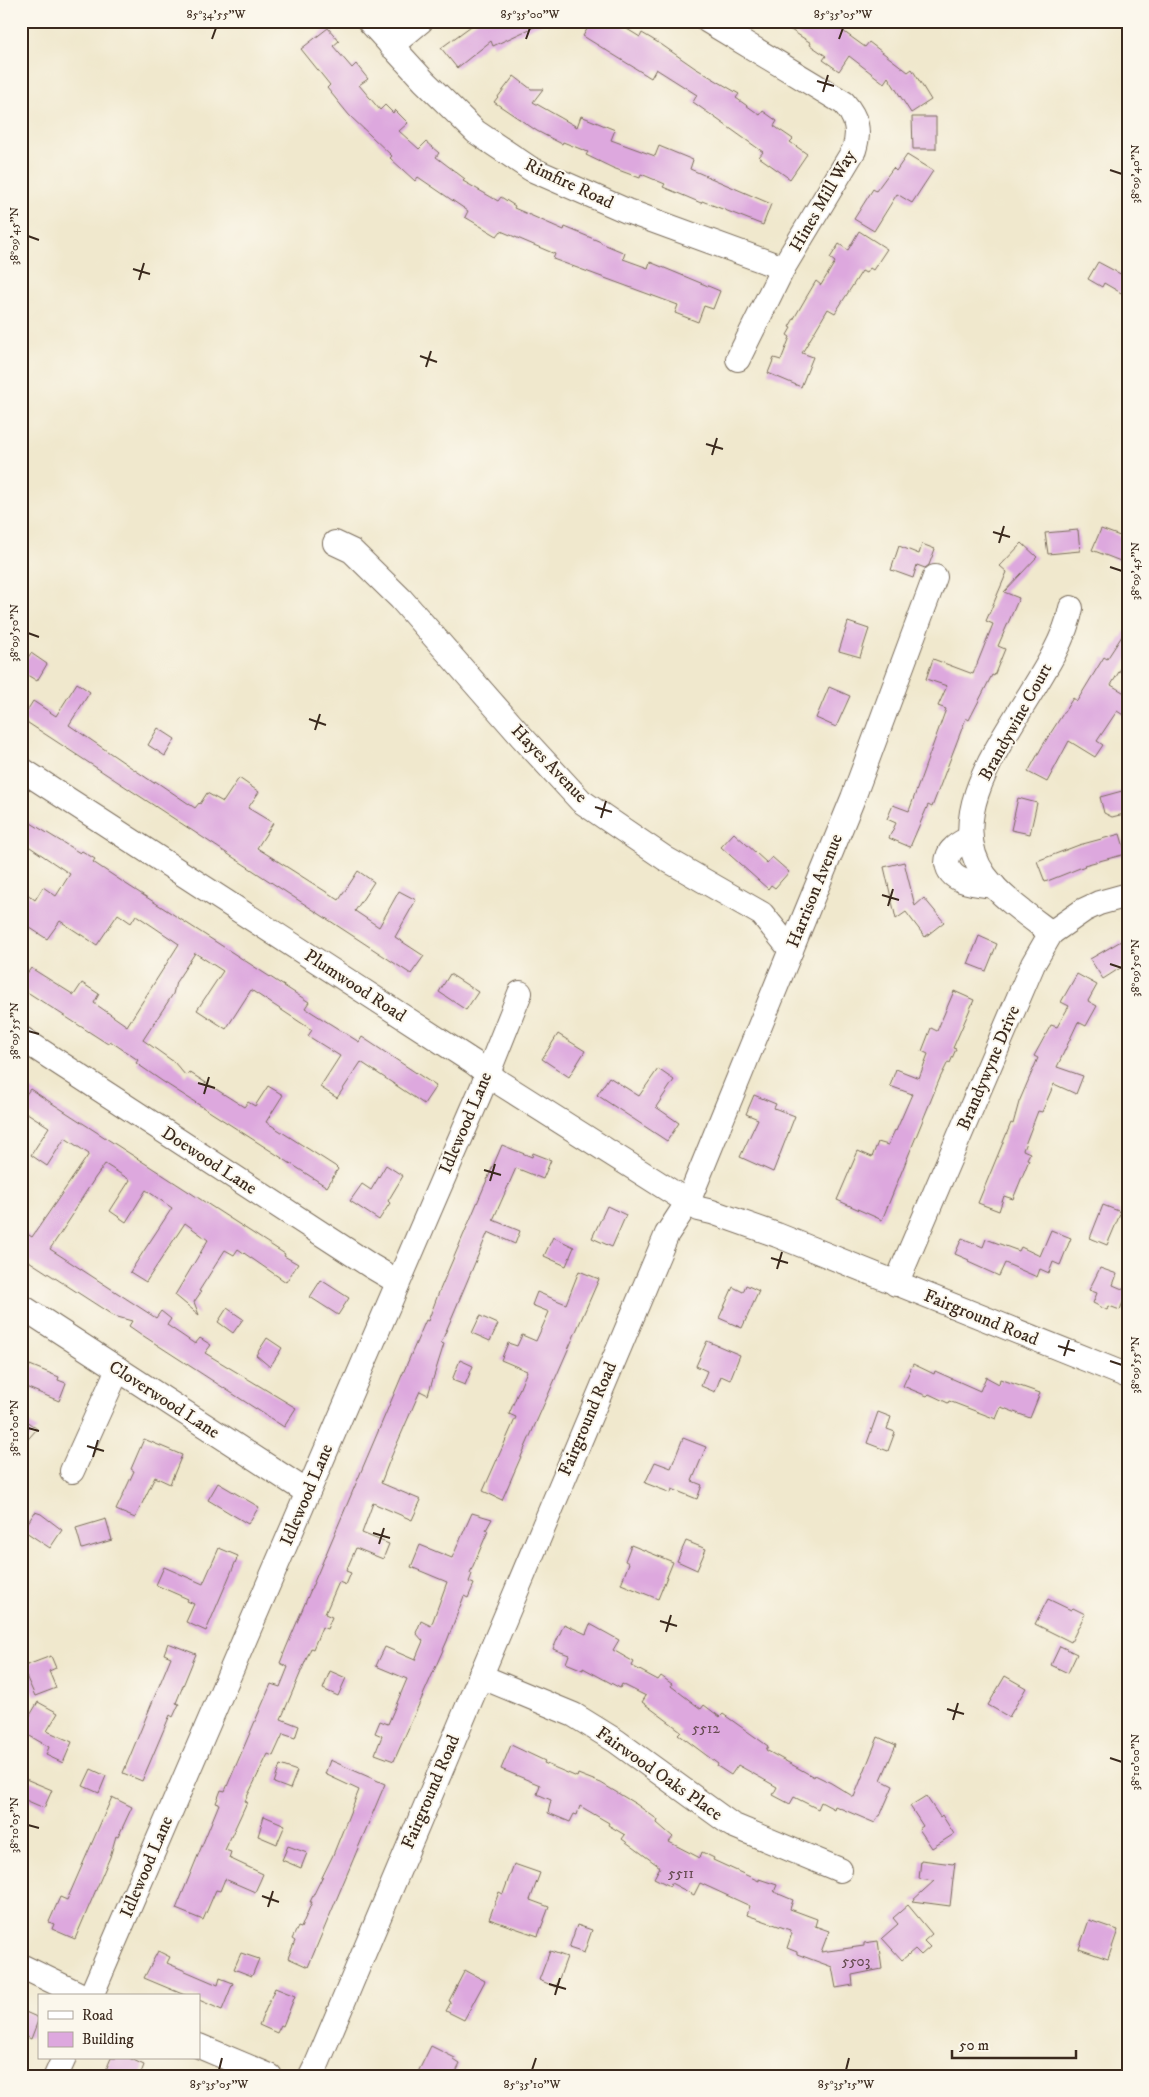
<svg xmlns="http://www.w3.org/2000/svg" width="1149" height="2097" font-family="'IM FELL DW Pica',serif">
<rect width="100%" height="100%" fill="#fbf7ec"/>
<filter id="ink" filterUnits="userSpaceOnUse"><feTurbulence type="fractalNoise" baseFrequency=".02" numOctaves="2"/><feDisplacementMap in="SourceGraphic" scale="10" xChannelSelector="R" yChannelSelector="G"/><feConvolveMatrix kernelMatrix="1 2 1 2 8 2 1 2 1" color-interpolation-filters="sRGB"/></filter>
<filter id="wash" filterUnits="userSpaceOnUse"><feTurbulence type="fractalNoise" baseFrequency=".0096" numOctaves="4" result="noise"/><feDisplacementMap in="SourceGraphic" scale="20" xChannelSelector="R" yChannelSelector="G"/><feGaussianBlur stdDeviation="1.12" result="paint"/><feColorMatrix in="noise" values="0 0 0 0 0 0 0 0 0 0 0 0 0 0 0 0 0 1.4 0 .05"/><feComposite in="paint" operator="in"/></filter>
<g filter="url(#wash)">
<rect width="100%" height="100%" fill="#f0e8cd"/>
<g id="blocks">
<g fill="#dda8de">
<polygon points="478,21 547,21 493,46 491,41 457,68 441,48"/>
<polygon points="592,21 614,21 640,37 642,33 662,45 695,68 739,94 736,98 760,115 763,111 777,121 774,126 793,139 790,142 807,154 790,179 759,157 763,152 693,102 697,95 656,69 651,78 583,36"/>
<polygon points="777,21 829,21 865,47 869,42 908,72 912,69 931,100 911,113 888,77 884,83 849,56 839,71 823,60 826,56 810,45 811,43"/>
<polygon points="328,28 339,41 333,46 352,68 356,64 368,79 359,85 380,110 385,105 393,113 395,110 408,123 399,131 419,149 426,142 439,153 436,157 465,179 463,181 498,201 501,197 515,206 514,208 564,230 565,227 601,242 601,243 625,253 623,259 648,268 650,262 720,291 713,309 704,306 698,322 675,313 678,305 553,259 555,254 501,231 497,236 465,217 468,211 418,177 415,181 390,158 392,156 349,115 327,88 330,85 301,49"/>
<polygon points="514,76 531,89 543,89 533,102 577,127 581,116 615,130 611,140 655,156 659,146 693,160 690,169 771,204 763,225 702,201 701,203 687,197 663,187 665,184 641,174 640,178 613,168 586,155 588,152 563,142 562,144 537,131 494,102"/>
<polygon points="912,117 936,117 936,149 913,149"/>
<polygon points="907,155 933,171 912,203 897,194 874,231 854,219 873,189 876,191 893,168 896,171"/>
<polygon points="859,231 887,249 873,270 870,268 866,273 862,271 835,313 828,309 802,353 813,357 801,387 768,373 774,358 781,360 790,337 787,335 791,328 789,327 807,296 816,281 821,285 835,262 830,258 839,244 848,250"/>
<polygon points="1098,262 1128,278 1128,297 1104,283 1102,287 1088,279"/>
<polygon points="1101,529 1128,539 1128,549 1123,562 1092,550"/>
<polygon points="1078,530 1080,551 1048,554 1045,533"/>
<polygon points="1022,543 1037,557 1004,592 1019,598 998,646 1005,649 994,676 992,675 969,720 966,718 932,807 928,805 910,847 889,838 896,823 887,819 893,805 909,811 946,709 938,706 947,686 926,679 933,659 973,674 993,624 986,621 1007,572 1000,566"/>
<polygon points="922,544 935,549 929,565 925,568 917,565 913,578 891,570 899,546 919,554"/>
<polygon points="848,622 869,629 860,657 839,651"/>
<polygon points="1128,627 1128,657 1111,685 1128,695 1128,718 1117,711 1097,741 1103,745 1095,757 1069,741 1047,782 1028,772 1043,745 1073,698 1077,701 1104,657 1107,659"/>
<polygon points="31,653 47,664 37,681 21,671 21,668"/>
<polygon points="77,683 90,692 69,725 154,783 155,781 195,808 199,803 200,804 207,793 223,802 239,778 259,792 248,808 273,823 257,848 339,900 358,871 374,882 355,911 379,927 399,891 416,900 395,937 424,956 411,974 22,719 33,701 56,716"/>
<polygon points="829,687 850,696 836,727 816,718"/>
<polygon points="158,728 175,739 165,756 148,745"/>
<polygon points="1122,791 1128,813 1112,817 1104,813 1100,797"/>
<polygon points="1018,798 1037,803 1030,834 1011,830"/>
<polygon points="21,817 80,853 82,851 95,859 93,862 126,884 309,1002 305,1008 359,1042 362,1037 436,1086 424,1104 361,1062 337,1098 320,1087 340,1056 308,1036 312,1030 251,990 226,1029 197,1010 223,971 195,953 176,982 173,994 143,1040 174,1062 186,1076 189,1072 244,1107 248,1102 255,1106 268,1086 283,1095 266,1122 335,1166 338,1169 327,1187 162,1081 136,1063 138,1060 110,1041 108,1044 21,988 21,982 31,968 74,995 82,983 99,994 94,1003 127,1026 179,944 136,915 131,923 118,914 97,945 60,921 47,939 21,922 21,889 35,900 43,887 56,896 70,874 21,841"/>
<polygon points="734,833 767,863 772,857 789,872 775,888 771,885 768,889 721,847"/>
<polygon points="1120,834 1126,854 1084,865 1085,866 1045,882 1037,861 1079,845"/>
<polygon points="904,862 915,906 924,898 944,922 925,937 906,912 896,919 884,867"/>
<polygon points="979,936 997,944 986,971 968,964"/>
<polygon points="1121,941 1128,952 1128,963 1103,979 1090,959"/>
<polygon points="450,974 478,992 466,1010 439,992"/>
<polygon points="1077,974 1097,985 1088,1001 1097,1006 1086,1026 1078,1022 1057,1067 1083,1076 1076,1094 1054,1084 1042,1112 1038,1111 1023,1150 1030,1153 1027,1159 1029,1160 1013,1199 1004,1196 999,1211 978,1203 1011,1123 1013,1124 1019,1102 1038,1058 1034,1056 1051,1025 1057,1027 1069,1006 1061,1002"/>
<polygon points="954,991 974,1000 953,1048 956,1049 950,1063 948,1062 940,1078 882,1220 837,1200 858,1151 872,1157 878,1142 888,1145 895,1130 896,1131 912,1094 890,1086 896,1069 919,1078 928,1054 922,1051 931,1028 937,1031"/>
<polygon points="558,1034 585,1051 569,1077 542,1059"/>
<polygon points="658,1069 674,1080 656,1107 679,1123 667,1141 597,1095 609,1077 639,1096"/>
<polygon points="30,1089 285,1254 284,1256 298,1264 286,1282 238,1249 234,1255 225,1250 199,1291 201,1292 194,1302 199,1315 175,1295 208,1240 185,1223 146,1282 130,1272 172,1208 146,1190 126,1222 110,1211 130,1180 105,1164 95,1178 73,1212 74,1213 50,1249 156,1318 161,1311 171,1319 167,1325 195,1344 200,1338 211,1345 205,1353 296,1408 284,1427 142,1335 129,1326 132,1321 114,1316 21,1256 21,1230 32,1237 89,1154 65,1138 47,1166 31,1155 49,1127 21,1109 21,1101"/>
<polygon points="754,1095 776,1104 774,1108 795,1116 773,1172 740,1157 758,1119 746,1114"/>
<polygon points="502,1145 532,1157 533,1153 551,1160 543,1179 516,1168 493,1220 520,1231 515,1244 488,1232 441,1343 444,1344 428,1395 420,1391 389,1462 381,1483 421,1500 412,1520 373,1503 362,1533 389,1544 383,1559 356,1548 346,1571 351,1573 346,1585 339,1582 325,1614 332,1617 327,1629 322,1627 313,1649 311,1648 281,1719 299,1726 295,1738 283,1734 273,1756 268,1754 245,1801 247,1802 225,1850 231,1852 229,1858 263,1874 260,1881 255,1892 225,1879 220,1891 216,1890 203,1920 176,1909 219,1804 216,1803 221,1790 225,1791 271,1684 280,1687 288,1667 280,1663 286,1648 400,1380 426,1320 428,1321 439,1292"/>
<polygon points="386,1165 403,1176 388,1201 390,1203 379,1220 350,1201 362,1184 371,1190"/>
<polygon points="1103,1205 1121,1212 1107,1245 1090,1238"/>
<polygon points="607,1206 626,1215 612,1247 592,1238"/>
<polygon points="1051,1230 1071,1238 1060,1265 1053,1262 1049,1273 1040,1269 1037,1277 1005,1263 999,1276 968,1262 969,1260 955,1254 962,1238 983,1247 986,1239 1019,1251 1021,1247 1040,1256"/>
<polygon points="553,1237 574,1247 566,1266 544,1256"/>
<polygon points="1100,1268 1117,1274 1113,1285 1127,1291 1120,1310 1109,1306 1107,1310 1093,1303 1097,1293 1089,1290"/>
<polygon points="579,1271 599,1279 502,1500 483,1491 516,1417 509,1414 527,1371 501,1360 508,1343 517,1346 522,1335 536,1341 549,1312 532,1305 537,1292 566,1304"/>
<polygon points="321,1280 349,1298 338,1315 310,1297"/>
<polygon points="746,1285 759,1291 742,1328 719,1318 733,1287 743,1292"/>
<polygon points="227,1308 243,1319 233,1333 218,1322"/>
<polygon points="480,1316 498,1324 490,1341 472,1333"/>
<polygon points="267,1338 282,1348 270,1367 256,1355"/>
<polygon points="707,1341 740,1355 730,1380 721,1376 715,1392 701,1386 707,1371 696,1366"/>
<polygon points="460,1360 473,1366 465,1385 452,1380"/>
<polygon points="913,1364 934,1374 935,1371 980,1391 986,1377 999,1384 1000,1379 1040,1393 1030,1418 1001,1407 996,1419 949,1401 948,1403 929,1394 927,1396 903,1386"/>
<polygon points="30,1365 59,1377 58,1380 66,1383 59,1401 21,1385"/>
<polygon points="878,1412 891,1417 887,1429 895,1432 888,1451 867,1443"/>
<polygon points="21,1417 37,1429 21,1447"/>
<polygon points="683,1438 706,1447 692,1481 702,1485 697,1499 672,1489 671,1493 645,1483 655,1462 671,1468"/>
<polygon points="144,1439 182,1455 170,1484 155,1477 135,1518 116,1510 134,1471 131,1469"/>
<polygon points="218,1483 259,1507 248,1524 208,1500"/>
<polygon points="35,1512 41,1514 62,1530 50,1548 23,1530"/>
<polygon points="472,1513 492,1519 486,1530 488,1531 470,1573 472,1574 469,1582 474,1584 468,1598 464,1596 447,1641 394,1761 375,1754 382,1736 375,1733 380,1721 388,1724 407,1679 376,1666 385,1647 415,1660 423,1641 416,1633 421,1621 431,1626 447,1582 411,1567 420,1545 452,1558"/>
<polygon points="106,1519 112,1540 82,1549 76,1528"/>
<polygon points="686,1541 706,1549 697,1570 677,1561"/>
<polygon points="631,1545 673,1562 658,1599 621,1584 629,1563 625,1561"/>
<polygon points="219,1548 238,1556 206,1631 186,1622 194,1604 187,1601 188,1599 156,1585 164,1567 203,1584"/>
<polygon points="1048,1599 1071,1610 1073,1608 1085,1614 1071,1642 1035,1624"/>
<polygon points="564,1624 586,1634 590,1624 619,1640 613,1650 634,1662 632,1666 658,1680 661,1676 672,1684 671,1686 701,1709 704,1705 720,1717 723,1714 768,1746 766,1750 814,1777 815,1775 831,1783 854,1797 878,1737 896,1745 881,1780 893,1786 880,1816 878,1816 875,1823 835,1806 834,1809 821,1802 818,1809 794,1797 790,1804 773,1795 777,1787 738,1765 731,1775 717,1766 718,1764 678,1734 681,1731 642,1702 646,1696 622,1684 620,1688 583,1668 583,1670 566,1663 569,1655 553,1649"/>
<polygon points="168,1643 196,1654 176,1703 179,1704 173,1717 170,1715 142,1781 123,1773 171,1657 164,1654"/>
<polygon points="1060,1646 1077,1654 1068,1673 1051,1665"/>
<polygon points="51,1656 56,1668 49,1671 56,1688 35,1696 22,1667"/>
<polygon points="330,1671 346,1678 338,1696 323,1689"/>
<polygon points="1005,1676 1026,1688 1009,1717 988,1705"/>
<polygon points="38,1702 58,1713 47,1731 72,1742 63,1763 46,1755 49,1747 21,1731 21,1719 26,1722"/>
<polygon points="511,1745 545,1761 544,1763 577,1777 578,1774 601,1783 636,1804 658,1820 657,1823 673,1837 669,1842 700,1858 702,1852 714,1858 713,1860 759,1881 759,1879 777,1885 774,1892 793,1900 790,1909 817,1919 815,1926 829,1931 821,1952 864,1946 864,1943 878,1941 882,1969 852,1975 853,1985 836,1988 832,1967 797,1954 797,1952 787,1948 792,1933 790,1932 790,1930 747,1915 750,1906 700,1883 694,1895 671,1883 670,1886 654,1878 660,1867 622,1839 625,1835 608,1825 609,1823 580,1806 577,1815 574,1814 570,1822 548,1813 551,1800 537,1794 540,1785 501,1769"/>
<polygon points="330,1760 385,1784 308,1967 288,1958 295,1941 292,1939 298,1927 301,1928 312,1902 310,1902 333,1855 359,1790 325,1774"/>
<polygon points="280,1765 297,1771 290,1789 274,1783"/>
<polygon points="91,1769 106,1776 99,1793 83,1786"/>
<polygon points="21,1777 52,1790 44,1808 21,1798"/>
<polygon points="926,1796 940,1817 942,1815 954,1834 932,1848 919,1829 923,1826 910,1806"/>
<polygon points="112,1797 132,1807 118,1837 116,1836 110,1857 75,1939 52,1929 54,1924 49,1922 60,1897 67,1900"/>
<polygon points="264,1816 285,1825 277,1844 258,1836"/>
<polygon points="288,1846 307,1853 301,1868 282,1860"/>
<polygon points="921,1860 953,1864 955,1862 950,1906 912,1901 934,1881 919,1879"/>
<polygon points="514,1864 540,1873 530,1900 549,1907 538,1936 489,1919 499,1892 503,1894"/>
<polygon points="908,1905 932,1934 924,1941 930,1947 921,1955 915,1949 902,1960 882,1938 898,1924 893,1918"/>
<polygon points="1089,1920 1118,1930 1108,1959 1079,1949"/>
<polygon points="577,1925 592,1930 584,1953 569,1948"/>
<polygon points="158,1951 170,1957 167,1963 190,1973 218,1985 220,1978 233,1983 222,2010 199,2000 199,1996 187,1996 144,1978"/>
<polygon points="550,1951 567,1957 556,1987 539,1980"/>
<polygon points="241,1953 259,1959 252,1976 234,1969"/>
<polygon points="465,1970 485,1981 464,2020 446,2011 451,2002 449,2001"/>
<polygon points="275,1988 295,1996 283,2026 281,2025 277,2033 259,2025"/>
<polygon points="21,2010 39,2018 31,2039 21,2034"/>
<polygon points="431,2046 455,2058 454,2060 460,2064 454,2076 416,2076"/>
<polygon points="111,2058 129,2058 144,2065 140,2076 118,2076 106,2070"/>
</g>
</g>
</g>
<g filter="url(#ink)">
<use href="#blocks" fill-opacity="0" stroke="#7a6c5b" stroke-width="1"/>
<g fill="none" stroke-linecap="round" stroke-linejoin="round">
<g stroke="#7a6c5b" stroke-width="26">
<g id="minor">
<polyline points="369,21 424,81 476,132 531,169 627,211 783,268"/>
<path d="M708,21L844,103C857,118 860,131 854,150L783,268L738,359"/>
<polyline points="391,46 421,21"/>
<polyline points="335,543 352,551 401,599 521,736 581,801 666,859 762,914 791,950"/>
<polyline points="21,769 473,1062 500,1083 699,1209 712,1212 777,1235 1128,1376"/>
<path d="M970,838C964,841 957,844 953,849C949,852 947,859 947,863C950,884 979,884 994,886"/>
<path d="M1051,933C1030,917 1001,897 985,876C927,796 1057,687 1071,608"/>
<polyline points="21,1038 371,1266 398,1282"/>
<polyline points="896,1284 1033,964 1051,933 1084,910 1099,903 1128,895"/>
<polyline points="21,1306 307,1492"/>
<polyline points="72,1471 118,1369"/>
<polyline points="480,1676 574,1715 616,1741 732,1825 840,1870"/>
<polyline points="21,1966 83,1996"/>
<polyline points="91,1996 482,1088 520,993"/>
<polyline points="199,2046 270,2076"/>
<polyline points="56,2076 64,2058"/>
<polyline points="311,2076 317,2064 667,1234 688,1202 853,798 935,577"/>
</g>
</g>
<use href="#minor" stroke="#fff" stroke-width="24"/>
</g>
</g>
<path fill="none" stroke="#3b2a1e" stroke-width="2" d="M212,39L216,28M526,39L530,28M839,39L843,28M817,81L834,86M823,92L828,75M1110,170L1122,174M28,236L39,240M133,269L150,274M139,280L144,263M420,356L437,362M426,367L431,351M706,444L723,449M712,455L717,438M993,532L1010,537M999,543L1004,526M1110,567L1122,571M28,633L39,637M309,719L326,725M315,730L320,714M595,807L612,812M601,818L606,801M882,895L899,900M888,906L893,889M1110,964L1122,968M28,1031L39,1034M198,1083L215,1088M204,1094L209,1077M484,1170L501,1175M490,1181L495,1164M771,1258L788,1263M777,1269L782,1252M1058,1346L1075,1351M1064,1356L1069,1340M1110,1361L1122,1365M28,1428L39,1431M87,1446L104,1451M93,1457L98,1440M373,1533L390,1538M379,1544L384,1528M660,1621L677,1626M666,1632L671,1615M947,1709L964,1714M953,1720L958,1703M1110,1758L1122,1762M28,1825L39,1828M262,1896L279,1902M268,1907L273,1891M549,1984L566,1989M555,1995L560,1978M219,2070L222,2058M532,2070L536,2058M846,2070L849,2058"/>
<g text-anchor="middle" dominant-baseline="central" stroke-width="4" stroke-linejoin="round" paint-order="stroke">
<g font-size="15" fill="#644a4e">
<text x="706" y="1728">5512</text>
<text x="681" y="1873">5511</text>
<text x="856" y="1961">5503</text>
</g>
<g font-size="18" fill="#3b2a1e" stroke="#fbf7ec">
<text transform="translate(569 184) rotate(25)">Rimfire Road</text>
<text transform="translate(823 201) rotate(-60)">Hines Mill Way</text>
<text transform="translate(1016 722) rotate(-61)">Brandywine Court</text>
<text transform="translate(549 764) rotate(46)">Hayes Avenue</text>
<text transform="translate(815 891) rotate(-68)">Harrison Avenue</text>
<text transform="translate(355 986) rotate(33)">Plumwood Road</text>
<text transform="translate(989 1068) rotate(-67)">Brandywyne Drive</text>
<text transform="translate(466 1123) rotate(-67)">Idlewood Lane</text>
<text transform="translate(209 1161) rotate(33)">Doewood Lane</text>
<text transform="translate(981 1318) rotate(22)">Fairground Road</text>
<text transform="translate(164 1400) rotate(33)">Cloverwood Lane</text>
<text transform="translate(588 1419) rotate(-67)">Fairground Road</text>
<text transform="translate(307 1495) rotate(-67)">Idlewood Lane</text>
<text transform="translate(659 1774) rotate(35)">Fairwood Oaks Place</text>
<text transform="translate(431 1792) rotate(-67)">Fairground Road</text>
<text transform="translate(147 1867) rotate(-67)">Idlewood Lane</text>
</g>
</g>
<rect width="1149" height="2097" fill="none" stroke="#fbf7ec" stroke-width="55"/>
<rect x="38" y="1994" width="162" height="65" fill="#fbf7ec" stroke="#aea59a"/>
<rect x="48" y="2011" width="25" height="8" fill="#ffffff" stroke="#aea59a"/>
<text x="82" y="2020" font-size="15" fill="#3b2a1e">Road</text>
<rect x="48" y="2032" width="25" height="15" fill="#dda8de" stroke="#aea59a"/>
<text x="82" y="2044" font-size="15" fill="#3b2a1e">Building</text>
<path d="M952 2050v8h124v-8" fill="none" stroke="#3b2a1e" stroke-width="2.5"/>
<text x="959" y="2050" font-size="15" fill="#3b2a1e" stroke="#fbf7ec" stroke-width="4" paint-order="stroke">50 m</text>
<rect x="28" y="28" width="1094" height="2042" fill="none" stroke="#3b2a1e" stroke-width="2"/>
<g font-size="12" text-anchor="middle" fill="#3b2a1e">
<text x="216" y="18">85°34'55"W</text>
<text x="530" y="18">85°35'00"W</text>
<text x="843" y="18">85°35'05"W</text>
<text transform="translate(1135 174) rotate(-90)" y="4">38°09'40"N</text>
<text transform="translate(14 236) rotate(-90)" y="4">38°09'45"N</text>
<text transform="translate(1135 571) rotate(-90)" y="4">38°09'45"N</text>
<text transform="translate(14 633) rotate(-90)" y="4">38°09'50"N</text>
<text transform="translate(1135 968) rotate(-90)" y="4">38°09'50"N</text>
<text transform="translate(14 1031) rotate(-90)" y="4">38°09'55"N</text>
<text transform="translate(1135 1365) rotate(-90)" y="4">38°09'55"N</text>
<text transform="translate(14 1428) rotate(-90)" y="4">38°10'00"N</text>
<text transform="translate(1135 1762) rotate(-90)" y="4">38°10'00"N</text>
<text transform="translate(14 1825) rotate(-90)" y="4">38°10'05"N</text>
<text x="219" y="2088">85°35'05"W</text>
<text x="532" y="2088">85°35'10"W</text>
<text x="846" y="2088">85°35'15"W</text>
</g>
</svg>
